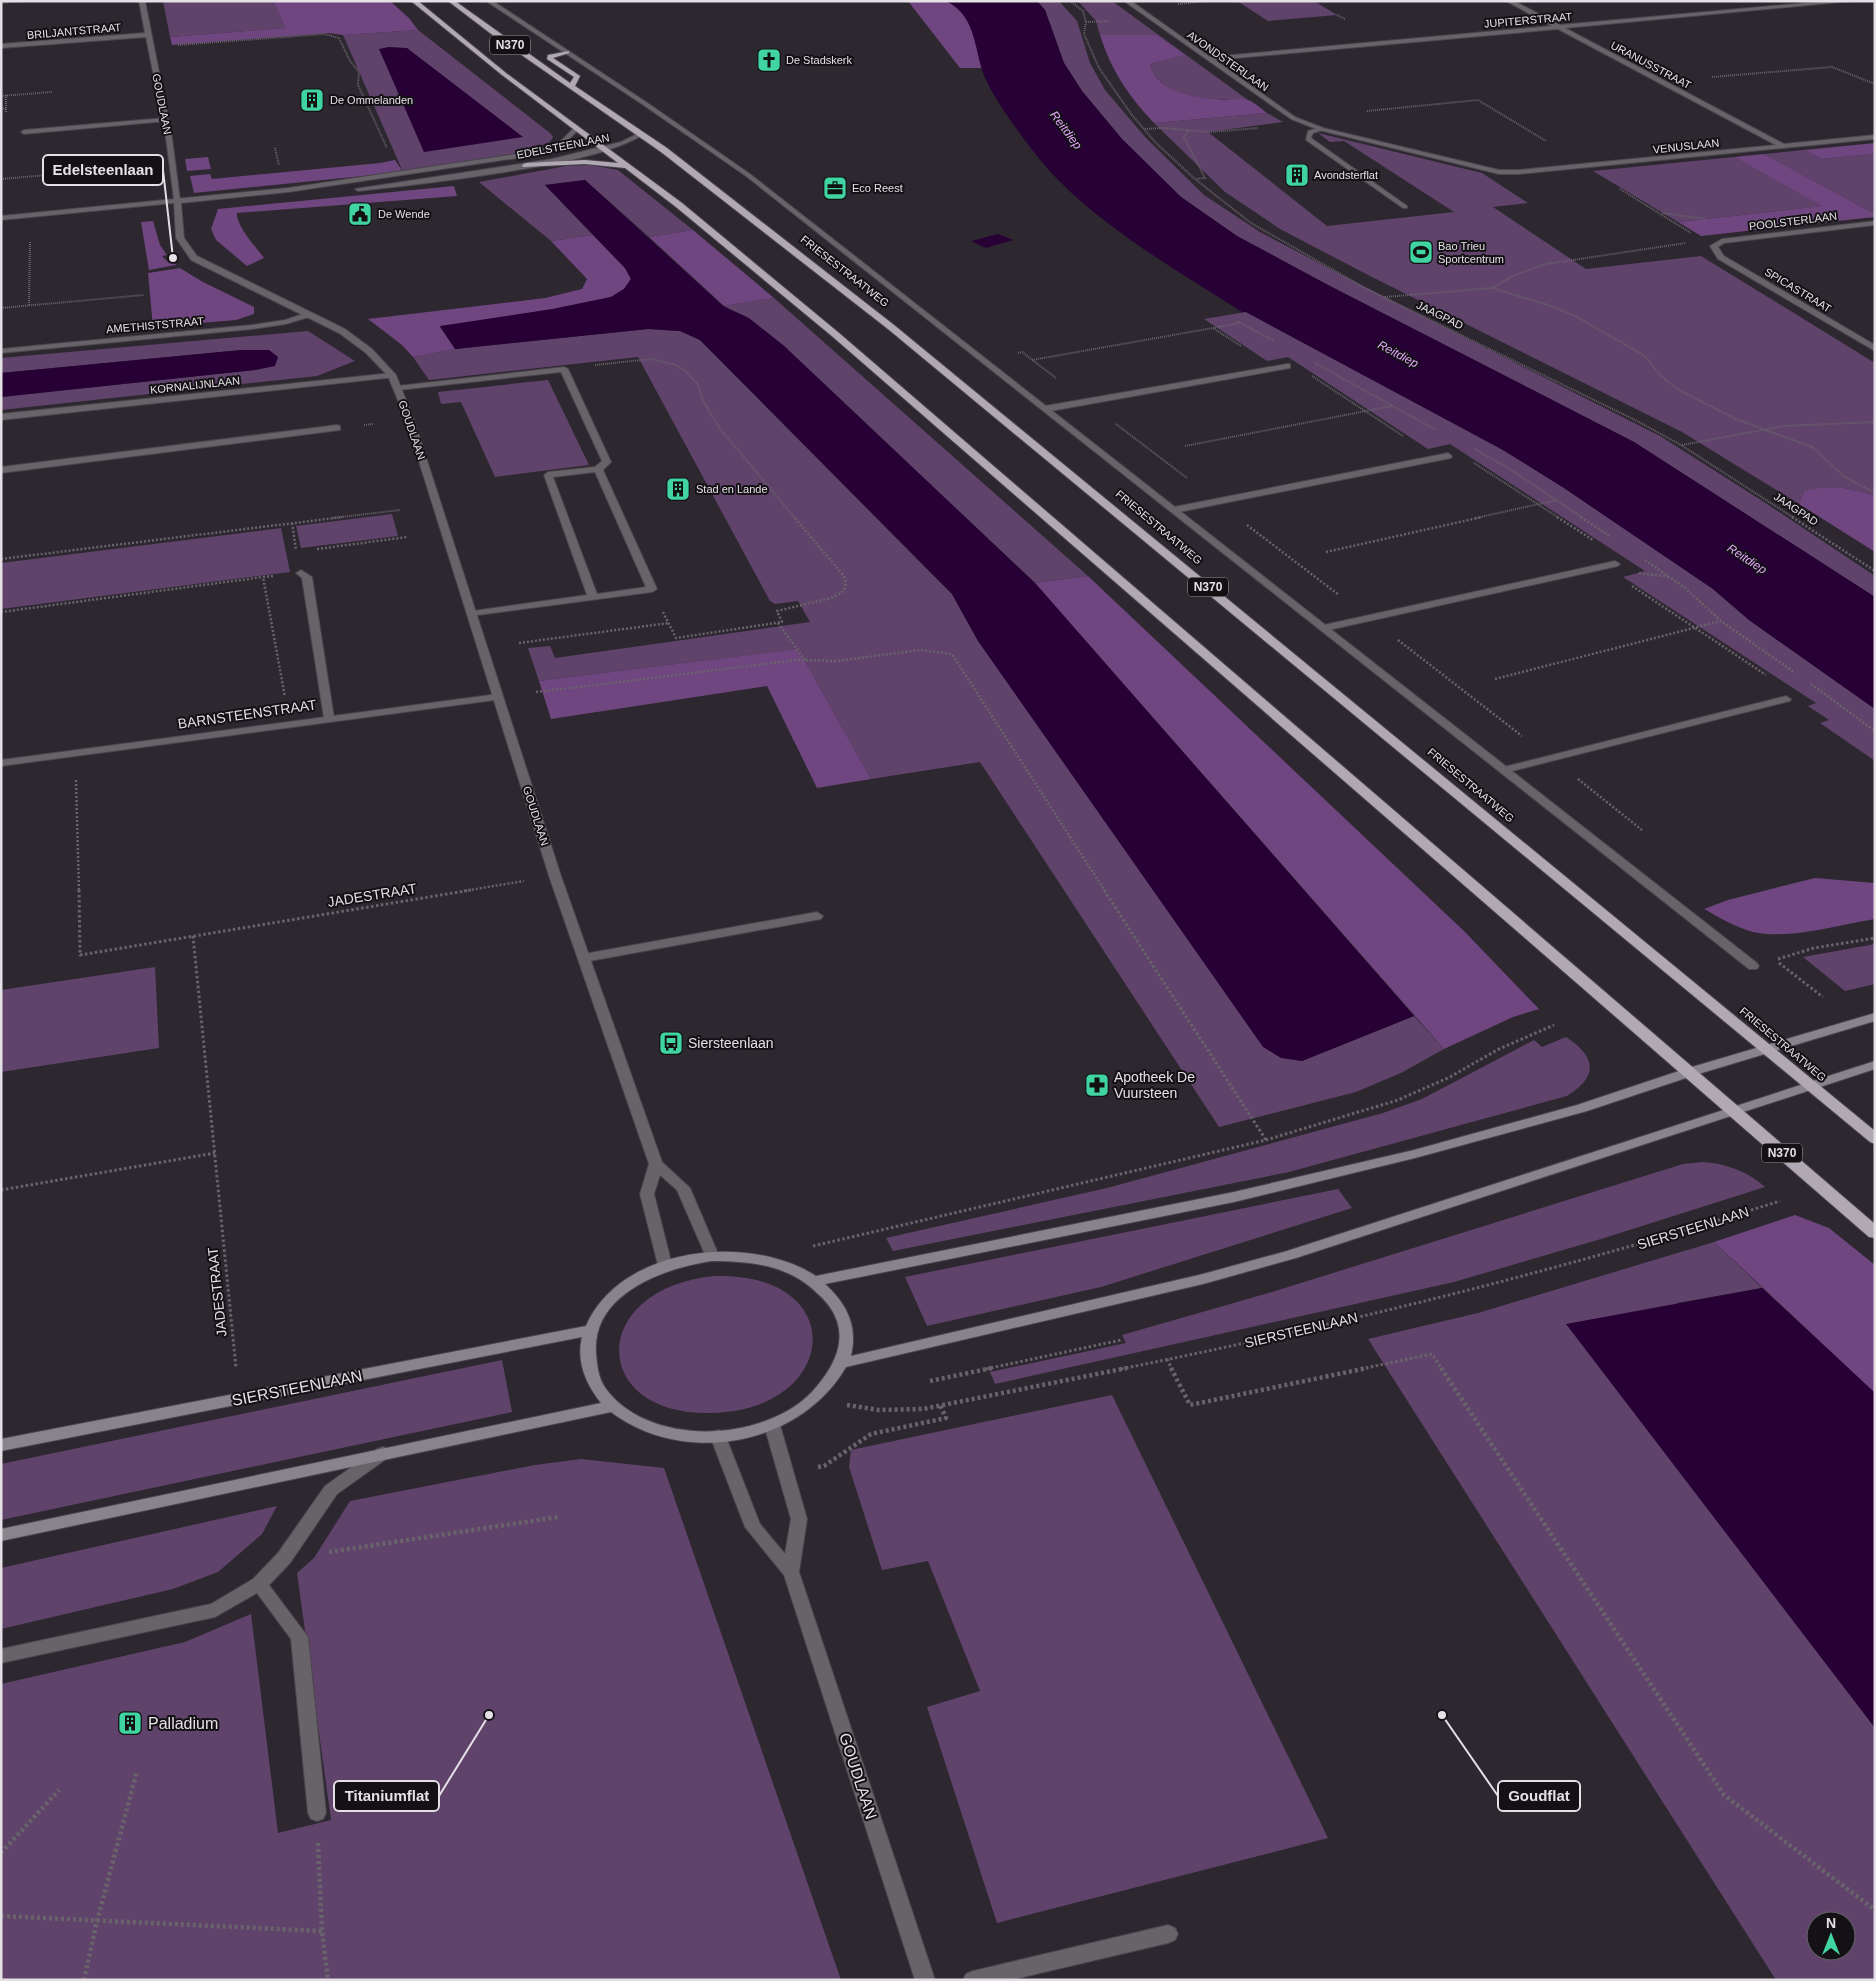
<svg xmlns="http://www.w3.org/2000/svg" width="1876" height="1981" font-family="Helvetica,sans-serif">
<rect width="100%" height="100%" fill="#2d2730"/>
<g fill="#60436b" fill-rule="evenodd">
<polygon points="163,1 273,1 285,28 170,37"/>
<polygon points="1037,1 1059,1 1077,21 1090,63 1105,90 1145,137 1204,195 1260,232 1351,280 1660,436 1764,502 1875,576 1875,597 1634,442 1328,285 1237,236 1181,197 1122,139 1082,91 1064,63 1045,10"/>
<path d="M1078,1H1112L1248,100C1218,100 1160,101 1150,64L1184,55L1157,35H1100L1096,21Z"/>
<polygon points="1237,1 1314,1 1337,15 1268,21"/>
<polygon points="418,30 550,133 553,137 550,142 524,152 403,172 343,35"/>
<polygon points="1267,113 1283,122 1208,132 1327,226 1454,212 1344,141 1330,142 1318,133 1482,173 1528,203 1493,207 1586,269 1701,256 1875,363 1875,495 1844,488 1804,491 1799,504 1682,432 1370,276 1280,229 1225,192 1154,123"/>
<polygon points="1804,150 1821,159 1875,154 1875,214 1764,154"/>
<polygon points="1734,157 1823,206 1678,222 1593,171"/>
<polygon points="591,165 618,170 693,230 649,237 585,180 545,185 593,235 551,241 479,182 566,166"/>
<polygon points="774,298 1088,576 1035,583 783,345 724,306"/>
<polygon points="1246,312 1503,450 1564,488 1713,589 1749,620 1875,709 1875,761 1820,723 1829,720 1808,706 1816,703 1623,577 1645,571 1450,444 1428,449 1288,357 1267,361 1204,319"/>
<polygon points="648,329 680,331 700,340 952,594 978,641 1302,1061 1414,1016 1444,1049 1401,1073 1356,1092 1219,1127 980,762 871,779 805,661 796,649 539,681 528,648 550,646 555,658 810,622 798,601 775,604 770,601 638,357 429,380 413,357 455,349"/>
<polygon points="308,331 355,361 317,376 1,410 1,397 255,370 274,366 241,350 1,373 1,358"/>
<polygon points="548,380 589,465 495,477 461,402 441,404 438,392"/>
<polygon points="392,514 398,536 301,548 296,526"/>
<polygon points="281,528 290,572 1,609 1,563"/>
<polygon points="1875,944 1875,984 1845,991 1803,957"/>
<polygon points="155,967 159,1048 1,1072 1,990"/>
<path d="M1566,1037C1597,1057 1598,1077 1567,1096L1289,1172L893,1251L886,1238L1107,1188L1383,1113L1422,1099L1534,1040L1542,1047Z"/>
<path d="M1702,1162C1725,1163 1747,1171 1765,1187L1601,1239L1454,1282L995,1384L990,1372L1126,1343L1122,1335L1272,1292L1683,1164Z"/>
<polygon points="1338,1189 1352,1208 1101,1287 927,1326 905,1277"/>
<path d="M1714,1242L1762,1288L1677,1303L1850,1694L1875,1728V1980H1776L1368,1339L1478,1313ZM1816,1921H1846V1951H1816Z"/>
<path d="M714,1276C852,1272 840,1411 711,1413C589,1416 587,1289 714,1276Z"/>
<polygon points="502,1360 512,1412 1,1520 1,1464"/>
<polygon points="1112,1395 1328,1838 997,1923 927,1707 980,1691 928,1561 882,1570 849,1467 851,1450"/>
<polygon points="581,1459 664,1468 841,1980 1,1980 1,1684 185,1642 251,1614 278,1833 331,1820 297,1573 314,1558 350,1501 535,1465"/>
<polygon points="277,1506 262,1534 218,1572 173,1589 1,1629 1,1568"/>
</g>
<g fill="#704680">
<polygon points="273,1 390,1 409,18 418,30 343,35 329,33 172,45 170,37 285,28"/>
<path d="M908,1C920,1 936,0 947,2C972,10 976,46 983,68H960Z"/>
<path d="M1100,35H1157L1185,55L1150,64C1157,94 1199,98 1225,100C1232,100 1241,98 1248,100C1254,102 1262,109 1267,113L1154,123C1128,95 1112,72 1100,35Z"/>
<polygon points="1875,143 1875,154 1821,159 1804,150"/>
<polygon points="1764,154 1875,214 1875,217 1701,236 1678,222 1822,206 1734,157"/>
<polygon points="208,157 211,169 187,171 185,159"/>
<polygon points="395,160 403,172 194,193 190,176 210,174 212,179 380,163"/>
<path d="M454,186L457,196L237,213C236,226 256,247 264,258L247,266L216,240L211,229L218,209Z"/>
<polygon points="153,221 160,245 167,255 162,256 169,263 175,262 176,265 149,270 141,222"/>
<polygon points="693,230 774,298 724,306 649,237"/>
<polygon points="593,235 625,268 631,279 624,289 611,297 553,309 440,327 455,349 413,357 402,345 368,319 545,298 582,289 587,279 551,241"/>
<polygon points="180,268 203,282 254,307 254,314 236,320 153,327 148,273"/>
<polygon points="1821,488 1844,488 1875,495 1875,552 1799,504 1804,491"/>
<polygon points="1088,576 1464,931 1539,1009 1513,1017 1444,1049 1035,583"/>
<polygon points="796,649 805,661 871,779 817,788 767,686 551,719 539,681"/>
<path d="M1815,878L1875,883V919C1838,925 1789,940 1753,932C1735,927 1720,918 1704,909L1728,900Z"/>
<polygon points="1795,1215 1829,1228 1875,1265 1875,1393 1714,1242"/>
</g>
<g fill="#270035">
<path d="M946,1H1037L1045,10L1064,63L1082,91L1122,139L1181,197L1237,236L1328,285L1634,442L1875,597V709L1749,620L1713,589L1564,488L1503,450L1246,312H1242C1173,268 1082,216 1033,151C1017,130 999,106 987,82C973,54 979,17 946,1Z"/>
<polygon points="389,47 407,48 523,137 424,152 379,49"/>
<polygon points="585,180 723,306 749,318 783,345 1035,583 1414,1016 1302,1061 1281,1058 1263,1047 978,641 952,594 700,340 680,331 648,329 455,349 440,326 553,309 611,297 624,289 631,279 625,268 545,185"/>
<polygon points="998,234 1013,240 986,248 971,241"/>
<polygon points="241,350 269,350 278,357 275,366 255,370 1,397 1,373"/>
<polygon points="1762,1288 1875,1393 1875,1728 1566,1324"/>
</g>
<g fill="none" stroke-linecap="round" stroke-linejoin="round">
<g stroke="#4a454d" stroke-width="2">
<g id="service">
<polygon points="165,118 167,121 24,134 21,132 24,130"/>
<polygon points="1321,127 1324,129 1323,130 1313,133 1311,138 1407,206 1407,208 1403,208 1306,140 1308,131"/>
<polygon points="1287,364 1290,364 1290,368 1045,412 1041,409 1045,406"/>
<path d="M564,367L568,369L611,462L603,470L657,589L652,592L470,616V612L473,611L587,595L544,475L548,472L595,467L602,461L561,372L398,390L394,388L398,386ZM595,472L646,587L597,594L553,477Z"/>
<polygon points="337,425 340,426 340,430 1,473 1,467"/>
<polygon points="1448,453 1452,456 1451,458 1174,513 1169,510 1174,507"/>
<polygon points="1615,561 1620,564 1618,566 1324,631 1319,628 1324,625"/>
<polygon points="301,570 312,577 334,718 329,721 324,718 302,578 296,573"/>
<polygon points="1786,696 1791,699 1790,701 1504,773 1499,770 1500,768"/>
<polygon points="383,1447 389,1449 391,1453 389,1457 337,1494 290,1563 269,1585 308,1637 326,1813 323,1819 317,1821 311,1819 308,1813 291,1639 257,1593 215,1617 1,1663 1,1649 211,1604 253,1579 278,1553 325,1486 377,1449"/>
<polygon points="1168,1925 1175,1928 1178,1934 1175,1940 1168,1943 1011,1980 963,1980 966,1974 973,1971"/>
</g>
</g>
<g stroke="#4a454d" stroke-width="2">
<g id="minor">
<polygon points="139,1 145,1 172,138 180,200 177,202 174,200 166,138 146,37 1,48 1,44 145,33"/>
<polygon points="486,1 493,1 646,102 750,174 1757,963 1759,966 1757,969 1749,969 746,176 642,104"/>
<path d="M1124,1H1131L1210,57L1552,26L1506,1H1514L1560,25L1828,1H1852L1565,28L1784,144L1875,135V139L1519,174H1499L1319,130L1291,119ZM1558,29L1776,145L1519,170H1499L1323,128L1295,117L1215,60Z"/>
<polygon points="1875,221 1875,225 1724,243 1718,247 1724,256 1875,345 1875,351 1718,259 1710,246 1722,239"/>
<polygon points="309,312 313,314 312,316 286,324 252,329 1,353 1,349 252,325 285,320"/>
<polygon points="392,373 395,373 395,377 1,420 1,414"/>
<polygon points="498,694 502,695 502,699 1,766 1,760"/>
<polygon points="817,912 823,916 821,919 584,962 578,958 584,954"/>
<polygon points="772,1419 777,1421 780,1425 807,1519 799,1572 935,1980 915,1980 784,1575 745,1527 710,1436 712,1432 718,1430 724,1432 760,1524 785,1554 791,1519 764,1425 767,1421"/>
</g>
</g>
<g stroke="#4a454d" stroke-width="2">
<g id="tertiary">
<polygon points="575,127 580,128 562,146 531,156 288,192 181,203 184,238 197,256 345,329 372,349 396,375 414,420 561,876 662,1162 690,1188 719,1256 717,1259 707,1259 677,1190 660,1175 654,1194 672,1265 670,1268 660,1268 658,1265 640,1194 649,1164 549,876 406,420 388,376 366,353 339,333 191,260 176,238 174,203 1,220 1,216 288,188 530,152 558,144"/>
<path d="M641,132L644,134L643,135C608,154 568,161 529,168C473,178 415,185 358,191L355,189L552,159L621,142Z"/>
</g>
</g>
<g stroke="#4a454d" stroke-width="2">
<path id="secondary" d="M1875,1013V1021L1695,1075L1587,1111L1415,1158L1234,1202L825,1284C847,1304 858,1326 851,1356L1203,1274L1287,1251L1875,1061V1069L1296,1258L1203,1284L846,1367C800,1446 684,1467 611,1412L1,1541V1529L601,1403C586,1384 576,1362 582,1337L1,1451V1439L586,1326C621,1246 749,1233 816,1276L1234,1192L1414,1150L1577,1105L1685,1069ZM712,1261C750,1261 789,1265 817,1293C826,1301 833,1309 837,1321C846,1348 829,1373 812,1392C763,1443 646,1448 604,1386C598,1376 597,1365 596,1353C592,1293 665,1268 712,1261Z"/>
</g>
<g stroke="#4a454d" stroke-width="2">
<g id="trunk">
<polygon points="411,1 418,1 506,73 682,203 839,333 1875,1224 1875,1238 1869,1237 833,337 676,207 625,168 585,164 523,167 522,165 526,163 585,160 618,163 502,75"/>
<polygon points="448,1 455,1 570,83 574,77 547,59 548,55 569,51 569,53 553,58 580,76 575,86 667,148 894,325 1875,1131 1875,1144 1870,1142 888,329 661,152 490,33"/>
</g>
</g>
<g stroke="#69636b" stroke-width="2" stroke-dasharray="1 1" stroke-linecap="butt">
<polyline points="1070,1 1083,11 1086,22 1084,34 1099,68 1132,115 1156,143 1195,179 1251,223 1365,288 1637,421 1681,445 1794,518"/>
<polyline points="1,3 22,1"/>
<polyline points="1178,4 1208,1"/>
<polyline points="1337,15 1345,19"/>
<polyline points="1086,22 1110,21"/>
<polyline points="178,45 325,34 339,38 350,61 359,72 358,85 387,148"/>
<polyline points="1712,77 1832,67 1875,84"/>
<polyline points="6,95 6,112"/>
<polyline points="1,96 52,92"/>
<polyline points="1,109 6,108"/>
<polyline points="1367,111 1478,100 1546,141"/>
<polyline points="1145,129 1162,128 1211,132 1258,128"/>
<polyline points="1189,130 1184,137 1205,178 1196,179"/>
<polyline points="275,148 279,165"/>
<polyline points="1,179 129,168"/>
<polyline points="1620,189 1691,233"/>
<polyline points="1662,213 1705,219"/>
<polyline points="1492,288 1548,305 1575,316 1645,356 1661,376 1679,390 1736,419 1812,447 1845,477 1875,493"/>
<polyline points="1385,297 1492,288 1515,275 1546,264 1686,243"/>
<polyline points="29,305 30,241"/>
<polyline points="1,308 144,295"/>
<polyline points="1237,321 1274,341"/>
<polyline points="1213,328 1239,323"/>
<polyline points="1018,353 1022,352 1056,378"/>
<polyline points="1032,360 1213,328 1241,346"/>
<polyline points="1315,363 1436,430"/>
<polyline points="595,365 651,359 676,365 687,372 698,385 703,401 721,430 795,518"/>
<polyline points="1312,376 1403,436"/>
<polyline points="1116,424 1187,478"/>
<polyline points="364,425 373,424"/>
<polyline points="1682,445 1784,426 1875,422"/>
<polyline points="1185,446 1392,406"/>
<polyline points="1475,449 1516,473 1583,518"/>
<polyline points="1474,463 1559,518"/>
<polyline points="333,518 400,510"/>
<polyline points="1476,518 1557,500"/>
</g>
<g stroke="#69636b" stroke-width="2.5" stroke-dasharray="2 2" stroke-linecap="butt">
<polyline points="1557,517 1593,540"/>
<polyline points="1581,517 1611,537"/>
<polyline points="1792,517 1875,571"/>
<polyline points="292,523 296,550"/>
<polyline points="1247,525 1339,595"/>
<polyline points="317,549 407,537"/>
<polyline points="1326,552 1482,517"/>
<polyline points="1,559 343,517"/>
<polyline points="1645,560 1685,588 1721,621 1795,673"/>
<polyline points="1639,573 1670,577"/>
<polyline points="273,576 263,577 285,697"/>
<polyline points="1632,586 1766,675"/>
<polyline points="1,612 263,577"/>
<polyline points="663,612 676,638 782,622 777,611 831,598 844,591 846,583 844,576 794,517"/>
<polyline points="778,623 805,660"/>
<polyline points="1398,640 1522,736"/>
<polyline points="519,643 669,623"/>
<polyline points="1495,679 1721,621"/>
<polyline points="1811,684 1875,731"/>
<polyline points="536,692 799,660 836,661 921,650 952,654 1105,891"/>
<polyline points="1578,779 1642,830"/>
<polyline points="76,780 79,891"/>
<polyline points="464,891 524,881"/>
</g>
<g stroke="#69636b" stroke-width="3" stroke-dasharray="2.5 2.5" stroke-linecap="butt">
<polyline points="79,890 80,955 471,890"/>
<polyline points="1104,890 1266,1140"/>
<polyline points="193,936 236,1368"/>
<polyline points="1778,959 1814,948 1875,938"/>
<polyline points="1779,963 1823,997"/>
<polyline points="1,1190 215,1153"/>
<polyline points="813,1246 1266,1140 1398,1100 1450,1077 1497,1050 1554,1025"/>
<polyline points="1167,1359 1172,1369"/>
<polyline points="986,1369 1121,1340"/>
<path d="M1121,1369C1344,1324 1563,1270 1780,1201"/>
<polyline points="1361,1369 1432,1354 1442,1369"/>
</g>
<g stroke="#69636b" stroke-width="4.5" stroke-dasharray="3 3" stroke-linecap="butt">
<polyline points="1171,1368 1190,1405 1367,1368"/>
<polyline points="1441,1368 1724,1795 1875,1910"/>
<polyline points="930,1381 992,1368"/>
<polyline points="847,1405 879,1410 923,1409 1127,1368"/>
<polyline points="818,1467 824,1466 871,1434 946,1418 940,1405"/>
<polyline points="329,1552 558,1517"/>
<polyline points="318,1843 322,1931 328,1980"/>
<polyline points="1,1853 59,1790"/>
<polyline points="1,1916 322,1931"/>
<polyline points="84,1980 97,1921 137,1771"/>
</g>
<use href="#service" fill="#676368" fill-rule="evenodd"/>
<use href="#minor" fill="#676368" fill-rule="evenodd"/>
<use href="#tertiary" fill="#676368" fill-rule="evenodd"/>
<use href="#secondary" fill="#89848b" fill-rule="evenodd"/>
<use href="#trunk" fill="#b0a8b3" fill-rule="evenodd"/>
</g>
<defs>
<g id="church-square" transform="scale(1.25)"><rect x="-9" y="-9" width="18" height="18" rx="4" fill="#3fd4a2" stroke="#141115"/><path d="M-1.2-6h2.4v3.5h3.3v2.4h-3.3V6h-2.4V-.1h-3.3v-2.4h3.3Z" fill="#111"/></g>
<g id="building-square" transform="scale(1.25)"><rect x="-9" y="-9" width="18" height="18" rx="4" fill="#3fd4a2" stroke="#141115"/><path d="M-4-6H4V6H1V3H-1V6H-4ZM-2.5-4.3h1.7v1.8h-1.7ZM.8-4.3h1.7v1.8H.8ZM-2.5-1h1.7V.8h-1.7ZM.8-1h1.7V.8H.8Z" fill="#111"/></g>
<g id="office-square" transform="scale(1.25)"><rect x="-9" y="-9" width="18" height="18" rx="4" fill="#3fd4a2" stroke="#141115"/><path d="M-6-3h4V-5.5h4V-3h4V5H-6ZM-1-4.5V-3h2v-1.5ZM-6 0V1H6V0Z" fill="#111"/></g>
<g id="civic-square" transform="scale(1.25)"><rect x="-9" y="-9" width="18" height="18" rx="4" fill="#3fd4a2" stroke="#141115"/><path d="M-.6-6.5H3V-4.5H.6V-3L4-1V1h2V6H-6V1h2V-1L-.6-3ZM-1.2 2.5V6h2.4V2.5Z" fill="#111"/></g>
<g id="stadium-square" transform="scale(1.25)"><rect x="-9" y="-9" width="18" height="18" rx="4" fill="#3fd4a2" stroke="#141115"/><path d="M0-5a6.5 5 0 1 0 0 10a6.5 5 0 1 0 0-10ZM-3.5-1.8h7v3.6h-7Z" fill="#111"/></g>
<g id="bus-square" transform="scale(1.25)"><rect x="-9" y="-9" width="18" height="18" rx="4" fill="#3fd4a2" stroke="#141115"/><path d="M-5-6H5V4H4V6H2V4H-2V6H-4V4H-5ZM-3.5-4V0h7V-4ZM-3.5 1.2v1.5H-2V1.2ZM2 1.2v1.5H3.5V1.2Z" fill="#111"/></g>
<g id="pharmacy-square" transform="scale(1.25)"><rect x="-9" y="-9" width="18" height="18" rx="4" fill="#3fd4a2" stroke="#141115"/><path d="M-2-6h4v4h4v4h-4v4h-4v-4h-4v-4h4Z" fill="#111"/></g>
</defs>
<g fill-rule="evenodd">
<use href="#church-square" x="769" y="60"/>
<use href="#building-square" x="312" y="100"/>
<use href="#building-square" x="1297" y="175"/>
<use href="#office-square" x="835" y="188"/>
<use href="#civic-square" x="360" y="214"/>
<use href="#stadium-square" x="1421" y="252"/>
<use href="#building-square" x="678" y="489"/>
<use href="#bus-square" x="671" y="1043"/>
<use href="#pharmacy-square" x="1097" y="1085"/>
<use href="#building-square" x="130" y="1723"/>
</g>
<g text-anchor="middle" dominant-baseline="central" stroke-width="4" stroke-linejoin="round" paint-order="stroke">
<g font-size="11" fill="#e4e0e6" stroke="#141115">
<text transform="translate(1528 20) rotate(-5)">JUPITERSTRAAT</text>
<text transform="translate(74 31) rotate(-5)">BRILJANTSTRAAT</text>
<text transform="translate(1228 61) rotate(35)">AVONDSTERLAAN</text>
<text transform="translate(1651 65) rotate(28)">URANUSSTRAAT</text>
<text transform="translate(162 104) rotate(79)">GOUDLAAN</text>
<text transform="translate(563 146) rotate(-11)">EDELSTEENLAAN</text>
<text transform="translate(1686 146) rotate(-6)">VENUSLAAN</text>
<text transform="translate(1793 221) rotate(-7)">POOLSTERLAAN</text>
<text transform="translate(845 271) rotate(38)">FRIESESTRAATWEG</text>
<text transform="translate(1798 290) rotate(31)">SPICASTRAAT</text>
<text transform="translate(1440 315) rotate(26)">JAAGPAD</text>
<text transform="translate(155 325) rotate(-5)">AMETHISTSTRAAT</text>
<text transform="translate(195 385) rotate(-6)">KORNALIJNLAAN</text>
<text transform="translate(412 430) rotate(71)">GOUDLAAN</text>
<text transform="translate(1796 509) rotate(33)">JAAGPAD</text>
<text transform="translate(1159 527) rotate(40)">FRIESESTRAATWEG</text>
<text transform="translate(1471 785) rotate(40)">FRIESESTRAATWEG</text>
<text transform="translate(536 816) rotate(72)">GOUDLAAN</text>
<text transform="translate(1783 1044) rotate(40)">FRIESESTRAATWEG</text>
</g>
<g font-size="11" fill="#e4e0e6" stroke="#141115" text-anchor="start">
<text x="786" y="60">De Stadskerk</text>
<text x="330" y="100">De Ommelanden</text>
<text x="1314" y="175">Avondsterflat</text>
<text x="852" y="188">Eco Reest</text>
<text x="378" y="214">De Wende</text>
<text x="1438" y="246">Bao Trieu<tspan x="1438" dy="13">Sportcentrum</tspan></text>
<text x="696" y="489">Stad en Lande</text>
</g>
<g fill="#141115" stroke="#a6a2a7" stroke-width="1">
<rect x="490" y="35.5" width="40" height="19" rx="4"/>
<rect x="1188" y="577.5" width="40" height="19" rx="4"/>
<rect x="1762" y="1143.5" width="40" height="19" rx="4"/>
</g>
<g font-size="12" font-weight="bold" fill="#e4e0e6">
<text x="510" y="45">N370</text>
<text x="1208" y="587">N370</text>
<text x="1782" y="1153">N370</text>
</g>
<g font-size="12" font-style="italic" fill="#e3a7fb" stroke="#141115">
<text transform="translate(1066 130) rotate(53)">Reitdiep</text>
<text transform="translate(1398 354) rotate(28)">Reitdiep</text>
<text transform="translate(1747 559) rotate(33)">Reitdiep</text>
</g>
<g font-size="14" fill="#e4e0e6" stroke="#141115">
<text transform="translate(247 714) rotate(-8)">BARNSTEENSTRAAT</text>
<text transform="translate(372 895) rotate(-9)">JADESTRAAT</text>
<text transform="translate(1693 1228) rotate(-17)">SIERSTEENLAAN</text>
<text transform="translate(217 1292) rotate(-96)">JADESTRAAT</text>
<text transform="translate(1301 1330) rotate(-13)">SIERSTEENLAAN</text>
</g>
<g font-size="14" fill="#e4e0e6" stroke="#141115" text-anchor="start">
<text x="688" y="1043">Siersteenlaan</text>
<text x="1114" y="1077">Apotheek De<tspan x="1114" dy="16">Vuursteen</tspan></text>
</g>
<g font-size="16" fill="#e4e0e6" stroke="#141115">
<text transform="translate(297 1388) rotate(-11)">SIERSTEENLAAN</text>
<text transform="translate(858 1776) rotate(72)">GOUDLAAN</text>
</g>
<g font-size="16" fill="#e4e0e6" stroke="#141115" text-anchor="start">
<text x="148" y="1723">Palladium</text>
</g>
</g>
<path fill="none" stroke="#e4e0e6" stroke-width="2" d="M173 258L163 170M489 1715L439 1796M1442 1715L1498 1796"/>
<g fill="#e4e0e6" stroke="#141115" stroke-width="2">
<circle cx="173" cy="258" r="5"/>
<circle cx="489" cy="1715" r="5"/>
<circle cx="1442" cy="1715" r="5"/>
</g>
<g fill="#141115" stroke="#e4e0e6" stroke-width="2">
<rect x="43" y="155" width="120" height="30" rx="5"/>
<rect x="334" y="1781" width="105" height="30" rx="5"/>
<rect x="1498" y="1781" width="82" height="30" rx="5"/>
</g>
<g font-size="15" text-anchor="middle" font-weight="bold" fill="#e4e0e6">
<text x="103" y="175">Edelsteenlaan</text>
<text x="387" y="1801">Titaniumflat</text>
<text x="1539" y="1801">Goudflat</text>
</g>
<rect width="1876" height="1981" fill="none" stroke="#e4e0e6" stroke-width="5"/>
<g transform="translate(1831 1936)"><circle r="24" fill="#141115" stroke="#676469"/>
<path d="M0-4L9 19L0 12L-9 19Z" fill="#3fd4a2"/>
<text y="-8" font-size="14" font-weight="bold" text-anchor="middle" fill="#e4e0e6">N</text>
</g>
</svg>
